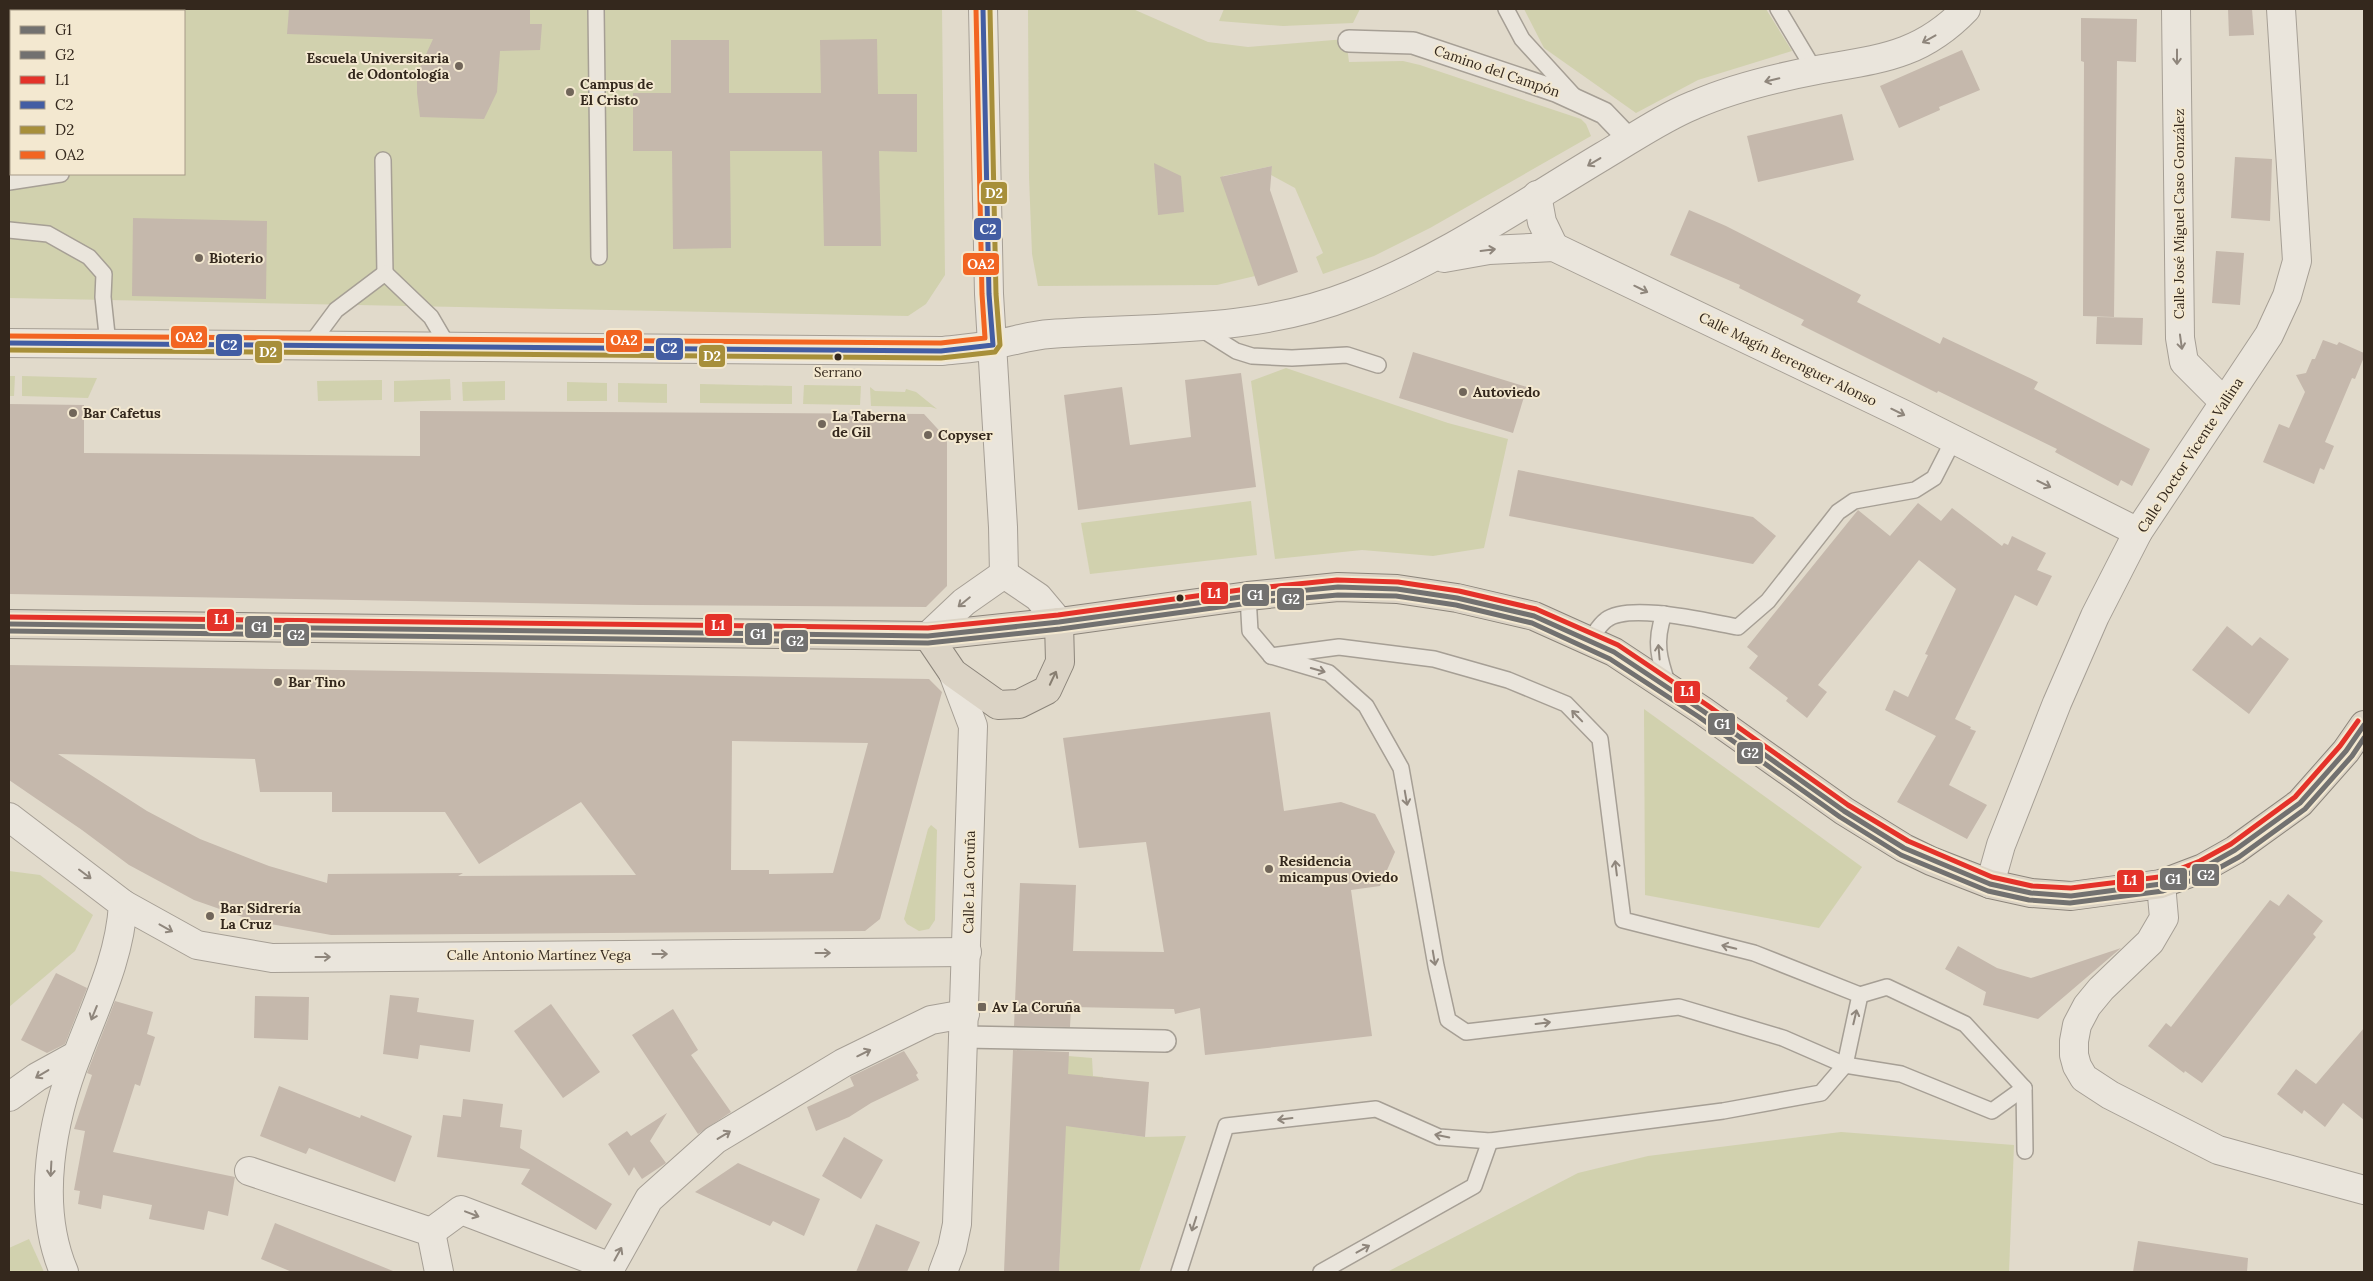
<svg xmlns="http://www.w3.org/2000/svg" width="2373" height="1281" font-family="Lora,serif">
<rect width="100%" height="100%" fill="#e1dacb"/>
<g fill="#d1d1ae" fill-rule="evenodd">
<path d="M9,9H942L945,275L926,304L908,316L9,298ZM11,11H184V174H11Z"/>
<polygon points="1028,9 1133,9 1208,42 1248,47 1346,39 1349,62 1403,61 1420,65 1581,119 1586,124 1591,136 1430,228 1374,256 1323,274 1316,257 1323,253 1295,188 1271,175 1272,166 1223,176 1230,204 1255,276 1217,285 1038,286 1032,254 1029,177"/>
<polygon points="1224,9 1360,9 1353,23 1283,26 1219,21"/>
<polygon points="1524,9 1766,9 1792,51 1698,80 1636,113 1544,48"/>
<polygon points="1286,368 1448,423 1508,439 1484,548 1433,556 1362,550 1275,559 1251,381"/>
<polygon points="9,376 15,376 14,396 9,396"/>
<polygon points="22,376 97,378 88,398 22,396"/>
<polygon points="450,379 451,400 394,402 394,381"/>
<polygon points="382,380 382,400 318,401 317,381"/>
<polygon points="505,381 505,400 463,401 462,382"/>
<polygon points="567,382 607,383 607,401 567,401"/>
<polygon points="618,383 667,384 667,403 618,402"/>
<polygon points="700,384 792,386 792,404 700,403"/>
<polygon points="804,385 861,386 860,405 803,404"/>
<polygon points="870,387 875,391 905,392 906,389 916,392 937,409 931,407 871,406"/>
<polygon points="1251,501 1257,555 1090,574 1081,523"/>
<polygon points="1644,709 1862,867 1819,928 1645,895"/>
<polygon points="931,825 937,830 935,920 929,929 919,931 907,924 904,919 928,829"/>
<polygon points="9,871 40,875 93,915 75,951 9,1007"/>
<polygon points="1068,1056 1092,1058 1093,1076 1103,1077 1102,1131 1145,1137 1186,1136 1139,1272 1059,1272"/>
<polygon points="1841,1132 2014,1145 2009,1272 1387,1272 1578,1173 1648,1156"/>
<polygon points="29,1239 44,1272 9,1272 9,1248"/>
</g>
<g fill="#c5b8ac" fill-rule="evenodd">
<polygon points="289,9 530,9 530,24 542,24 540,50 500,51 497,92 484,119 420,117 417,93 417,74 433,39 287,34"/>
<polygon points="2228,9 2252,9 2254,35 2229,36"/>
<polygon points="2081,18 2137,19 2136,62 2117,61 2114,317 2083,316 2084,62 2081,61"/>
<polygon points="877,39 878,94 917,94 917,152 879,151 881,246 824,246 822,151 730,151 731,248 673,249 672,151 633,151 633,93 671,93 671,40 729,40 729,93 821,93 820,40"/>
<polygon points="1962,50 1980,90 1939,107 1940,110 1899,128 1880,86"/>
<polygon points="1842,114 1854,160 1758,182 1747,136"/>
<polygon points="2235,157 2272,159 2270,221 2231,218"/>
<polygon points="1154,163 1181,176 1184,212 1158,215"/>
<polygon points="1272,166 1270,190 1298,272 1258,286 1220,177"/>
<polygon points="1689,210 1726,226 1861,295 1857,302 1940,344 1943,337 2038,382 2034,389 2150,449 2132,486 2121,480 2118,486 2055,452 2057,449 1938,391 1937,393 1801,325 1804,320 1739,288 1740,285 1670,255"/>
<polygon points="133,218 267,221 266,299 132,296"/>
<polygon points="2216,251 2244,253 2240,305 2212,303"/>
<polygon points="2097,317 2143,318 2142,345 2096,344"/>
<polygon points="2323,340 2337,345 2339,342 2364,353 2364,357 2355,379 2352,378 2325,442 2334,446 2324,470 2320,468 2314,484 2263,462 2279,424 2289,428 2305,392 2296,375 2306,373 2312,359 2315,359"/>
<polygon points="1413,352 1527,387 1513,433 1399,398"/>
<polygon points="1241,373 1256,487 1078,510 1064,395 1122,387 1130,445 1191,437 1185,380"/>
<polygon points="9,404 84,405 84,453 420,456 420,411 924,414 947,439 947,586 926,607 639,605 9,594"/>
<polygon points="1518,470 1753,517 1776,536 1753,564 1509,516"/>
<polygon points="1918,503 1941,521 1952,508 2002,546 2004,543 2008,545 2012,536 2046,553 2037,570 2052,576 2037,606 2015,595 1955,719 1971,727 1970,729 1976,731 1949,785 1987,805 1967,839 1897,802 1936,736 1885,710 1894,690 1908,697 1928,655 1925,654 1956,589 1919,560 1818,685 1827,692 1807,718 1786,701 1788,698 1749,668 1758,656 1747,647 1858,510 1890,536"/>
<polygon points="2227,626 2252,646 2260,637 2289,659 2249,714 2192,670"/>
<path d="M9,665L929,679L942,692L880,919L865,931L331,935L254,921L194,900L129,865L82,830L9,780ZM732,741L868,743L833,873L769,874V870H731ZM58,754L255,759L260,792H332V812H445L479,864L581,802L636,875L458,876L463,873L328,874L327,883L269,866L200,839L147,811Z"/>
<polygon points="1270,712 1284,811 1341,802 1375,814 1395,852 1380,886 1351,890 1372,1036 1205,1055 1200,1008 1175,1014 1174,1009 1071,1007 1070,1027 1014,1026 1020,883 1076,885 1073,951 1164,952 1146,842 1079,848 1063,738"/>
<polygon points="2288,894 2323,921 2313,934 2316,937 2202,1083 2185,1071 2184,1073 2148,1046 2166,1023 2171,1027 2270,900 2279,906"/>
<polygon points="1958,946 1997,968 2031,978 2121,948 2038,1019 1983,1005 1986,992 1945,969"/>
<polygon points="56,973 87,988 65,1044 47,1053 21,1040"/>
<polygon points="390,995 419,998 417,1012 474,1020 470,1052 420,1045 418,1059 383,1054"/>
<polygon points="255,996 309,997 308,1040 254,1038"/>
<polygon points="115,1001 153,1012 147,1034 155,1037 140,1086 135,1084 113,1152 235,1177 228,1216 208,1211 204,1230 149,1219 152,1205 103,1195 101,1209 78,1204 80,1191 74,1190 85,1131 74,1129 92,1075 87,1073"/>
<polygon points="551,1004 600,1072 563,1098 514,1031"/>
<polygon points="673,1009 698,1050 691,1055 731,1112 698,1134 632,1035"/>
<polygon points="2364,1028 2364,1120 2343,1103 2325,1127 2304,1110 2302,1114 2277,1094 2296,1069 2316,1084"/>
<polygon points="1013,1050 1069,1052 1068,1074 1149,1082 1145,1137 1066,1126 1059,1272 1004,1272"/>
<polygon points="904,1051 918,1073 916,1075 919,1080 871,1103 849,1117 816,1131 807,1107 854,1086 850,1077"/>
<polygon points="279,1086 360,1118 361,1115 412,1136 395,1182 309,1148 306,1154 260,1136"/>
<polygon points="463,1099 503,1104 500,1127 522,1130 520,1148 612,1204 596,1230 521,1184 530,1169 437,1157 443,1115 461,1117"/>
<polygon points="667,1113 650,1141 666,1163 642,1179 634,1167 629,1176 608,1144 627,1131 631,1136"/>
<polygon points="844,1137 883,1160 861,1199 822,1176"/>
<polygon points="738,1163 820,1199 804,1236 773,1221 770,1226 695,1192"/>
<polygon points="275,1223 393,1271 393,1272 292,1272 261,1259"/>
<polygon points="876,1224 920,1242 907,1272 856,1272"/>
<polygon points="2138,1241 2248,1258 2247,1272 2133,1272"/>
</g>
<g fill="none" stroke-linecap="round" stroke-linejoin="round">
<g stroke="#a69f95" stroke-width="18">
<g id="service">
<polyline points="596,9 599,257"/>
<polyline points="1506,9 1522,39 1574,96"/>
<polyline points="1778,9 1815,71"/>
<polyline points="383,160 385,273"/>
<polyline points="9,182 61,174"/>
<polyline points="9,230 48,234 89,257 104,274 103,297 108,344"/>
<polyline points="1201,329 1236,351 1252,356 1292,358 1347,355 1378,365"/>
<polyline points="310,345 336,310 385,273 431,317 448,346"/>
<polyline points="1248,596 1250,631 1271,656 1329,673 1366,706 1401,768 1436,966 1448,1020 1466,1032 1679,1007 1783,1038 1845,1065 1901,1074 1992,1111 2024,1088"/>
<path d="M1664,614C1654,642 1659,659 1668,685"/>
<path d="M1589,641C1594,635 1599,625 1606,620C1629,602 1709,622 1738,627L1768,601L1838,512L1854,501L1915,490L1934,478L1954,439"/>
<polyline points="1860,995 1887,987 1965,1024 2024,1088 2025,1151"/>
<polyline points="1179,1272 1226,1126 1376,1109 1439,1137 1490,1141 1723,1111 1821,1093 1845,1065 1860,995 1754,953 1623,920 1600,739 1566,704 1508,680 1434,659 1339,647 1271,656"/>
<polyline points="1321,1272 1474,1186 1490,1141"/>
</g>
</g>
<g stroke="#a69f95" stroke-width="24">
<g id="pedestrian">
<polyline points="1349,41 1413,43 1556,91 1604,113 1630,140"/>
<polyline points="964,1037 1165,1041"/>
</g>
</g>
<g stroke="#a69f95" stroke-width="30">
<g id="minor">
<polyline points="983,9 989,294 1003,527 1004,574"/>
<polyline points="2176,9 2180,338 2184,362 2224,402"/>
<polyline points="1537,195 1542,222 1554,247"/>
<polyline points="1444,258 1489,250 1554,247 1903,414 2138,532"/>
<path d="M9,343L941,351C959,349 978,348 996,344C1014,341 1032,335 1050,334C1151,327 1255,333 1351,295C1440,261 1521,205 1603,156C1632,139 1662,118 1694,105C1733,88 1775,78 1817,70C1878,59 1920,57 1966,9"/>
<polyline points="1004,574 1038,597 1059,622"/>
<polyline points="928,636 964,602 1004,574"/>
<path d="M9,817L123,904C120,957 97,1003 78,1053C52,1119 35,1204 64,1272"/>
<polyline points="1990,884 2001,845 2057,703 2095,616 2138,532 2269,335 2287,296 2297,261 2281,9"/>
<polyline points="2161,884 2164,918 2150,942 2101,989 2087,1006 2077,1025 2074,1041 2074,1055 2077,1066 2084,1078 2110,1095 2218,1150 2364,1190"/>
<polyline points="123,904 197,945 272,958 967,952"/>
<polyline points="9,1097 37,1077 77,1055"/>
<polyline points="249,1171 431,1232 439,1272"/>
<polyline points="431,1232 461,1210 611,1267 649,1199 715,1140 843,1063 931,1020 965,1014"/>
<polyline points="943,1272 952,1248 957,1224 973,726 953,673"/>
</g>
</g>
<g stroke="#8c857b" stroke-width="30">
<g id="trunk">
<polyline points="9,624 928,636 1059,622 1248,596 1338,587 1397,589 1457,598 1534,616 1614,652 1703,711 1844,811 1904,848 1931,861 1990,884 2031,893 2071,896 2161,884 2203,868 2235,850 2300,803 2346,751 2364,725"/>
<polyline points="928,636 953,673 998,705 1019,704 1047,690 1060,662 1059,622"/>
</g>
</g>
<use href="#service" stroke="#eae5dc" stroke-width="15"/>
<use href="#pedestrian" stroke="#eae5dc" stroke-width="21"/>
<use href="#minor" stroke="#eae5dc" stroke-width="28"/>
<use href="#trunk" stroke="#dbd3c5" stroke-width="28"/>
<g stroke="#f3e8d0" stroke-width="9">
<polyline id="bus-1" points="9,624 928,636 1059,622 1248,596 1338,587 1397,589 1457,598 1534,616 1614,652 1703,711 1844,811 1904,848 1990,884 2031,893 2071,896 2161,884 2203,868 2235,850 2300,803 2346,751 2364,725"/>
</g>
<g stroke="#f3e8d0" stroke-width="9">
<polyline id="bus-2" points="9,631 928,643 1060,629 1249,603 1338,595 1396,596 1456,605 1532,623 1610,659 1699,717 1840,817 1901,855 1988,891 2029,900 2070,903 2163,891 2206,875 2239,857 2305,809 2352,756 2364,738"/>
</g>
<g stroke="#f3e8d0" stroke-width="9">
<polyline id="bus-3" points="9,617 928,628 1058,615 1247,589 1337,580 1398,582 1459,591 1536,609 1618,645 1707,705 1848,805 1908,841 1992,877 2032,886 2071,888 2159,877 2200,861 2231,844 2295,797 2340,746 2358,721"/>
</g>
<g stroke="#f3e8d0" stroke-width="9">
<polyline id="bus-4" points="9,343 941,351 993,345 989,294 983,9"/>
</g>
<g stroke="#f3e8d0" stroke-width="9">
<polyline id="bus-5" points="9,350 941,358 995,352 1000,345 996,294 990,9"/>
</g>
<g stroke="#f3e8d0" stroke-width="9">
<polyline id="bus-6" points="9,336 941,343 985,338 982,294 976,9"/>
</g>
<use href="#bus-1" stroke="#727170" stroke-width="5"/>
<use href="#bus-2" stroke="#727170" stroke-width="5"/>
<use href="#bus-3" stroke="#e43229" stroke-width="5"/>
<use href="#bus-4" stroke="#435da3" stroke-width="5"/>
<use href="#bus-5" stroke="#a78f3a" stroke-width="5"/>
<use href="#bus-6" stroke="#f26522" stroke-width="5"/>
</g>
<defs><path id="oneway-shaft" d="M-6 0H5M1.5-3L5.5 0L1.5 3" fill="none" stroke-width="1.6" stroke-linecap="round" stroke-linejoin="round" transform="scale(1.25)"/></defs>
<g stroke="#8f867c">
<use href="#oneway-shaft" transform="translate(1929 39) rotate(151)"/>
<use href="#oneway-shaft" transform="translate(2177 57) rotate(90)"/>
<use href="#oneway-shaft" transform="translate(1772 80) rotate(167)"/>
<use href="#oneway-shaft" transform="translate(1594 162) rotate(149)"/>
<use href="#oneway-shaft" transform="translate(1488 250) rotate(-7)"/>
<use href="#oneway-shaft" transform="translate(1641 289) rotate(26)"/>
<use href="#oneway-shaft" transform="translate(2181 342) rotate(82)"/>
<use href="#oneway-shaft" transform="translate(1898 412) rotate(26)"/>
<use href="#oneway-shaft" transform="translate(2044 484) rotate(26)"/>
<use href="#oneway-shaft" transform="translate(964 602) rotate(141)"/>
<use href="#oneway-shaft" transform="translate(1659 652) rotate(-95)"/>
<use href="#oneway-shaft" transform="translate(1318 670) rotate(16)"/>
<use href="#oneway-shaft" transform="translate(1577 716) rotate(-134)"/>
<use href="#oneway-shaft" transform="translate(1406 798) rotate(80)"/>
<use href="#oneway-shaft" transform="translate(1616 868) rotate(-97)"/>
<use href="#oneway-shaft" transform="translate(85 874) rotate(37)"/>
<use href="#oneway-shaft" transform="translate(166 928) rotate(29)"/>
<use href="#oneway-shaft" transform="translate(1729 947) rotate(-166)"/>
<use href="#oneway-shaft" transform="translate(823 953)"/>
<use href="#oneway-shaft" transform="translate(660 954)"/>
<use href="#oneway-shaft" transform="translate(323 957)"/>
<use href="#oneway-shaft" transform="translate(1434 958) rotate(80)"/>
<use href="#oneway-shaft" transform="translate(94 1013) rotate(112)"/>
<use href="#oneway-shaft" transform="translate(1855 1017) rotate(-77)"/>
<use href="#oneway-shaft" transform="translate(1543 1023) rotate(-7)"/>
<use href="#oneway-shaft" transform="translate(864 1053) rotate(-26)"/>
<use href="#oneway-shaft" transform="translate(42 1074) rotate(149)"/>
<use href="#oneway-shaft" transform="translate(1285 1119) rotate(173)"/>
<use href="#oneway-shaft" transform="translate(724 1135) rotate(-31)"/>
<use href="#oneway-shaft" transform="translate(1442 1136) rotate(-169)"/>
<use href="#oneway-shaft" transform="translate(51 1169) rotate(93)"/>
<use href="#oneway-shaft" transform="translate(472 1214) rotate(21)"/>
<use href="#oneway-shaft" transform="translate(1194 1224) rotate(108)"/>
<use href="#oneway-shaft" transform="translate(1363 1249) rotate(-29)"/>
<use href="#oneway-shaft" transform="translate(618 1254) rotate(-61)"/>
</g>
<use stroke="#887e71" href="#oneway-shaft" transform="translate(1053 678) rotate(-65)"/>
<g fill="#71665a" stroke="#f3e8d0" stroke-width="2">
<circle cx="459" cy="66" r="5"/>
<circle cx="570" cy="92" r="5"/>
<circle cx="199" cy="258" r="5"/>
<circle cx="1463" cy="392" r="5"/>
<circle cx="73" cy="413" r="5"/>
<circle cx="822" cy="424" r="5"/>
<circle cx="928" cy="435" r="5"/>
<circle cx="278" cy="682" r="5"/>
<circle cx="1269" cy="869" r="5"/>
<circle cx="210" cy="916" r="5"/>
<rect x="977" y="1002" width="10" height="10" rx="2.5"/>
</g>
<g fill="#34281d" stroke="#f3e8d0" stroke-width="2">
<circle cx="838" cy="357" r="4.5"/>
<circle cx="1180" cy="598" r="4.5"/>
</g>
<g text-anchor="middle" dominant-baseline="central" stroke-width="4" stroke-linejoin="round" paint-order="stroke">
<g font-size="13" fill="#34281d" stroke="#f3e8d0">
<text x="838" y="372">Serrano</text>
</g>
<g font-size="14" font-weight="bold" fill="#34281d" stroke="#f3e8d0" text-anchor="start">
<text x="449" y="58" text-anchor="end">Escuela Universitaria<tspan x="449" dy="16">de Odontología</tspan></text>
<text x="580" y="84">Campus de<tspan x="580" dy="16">El Cristo</tspan></text>
<text x="209" y="258">Bioterio</text>
<text x="1473" y="392">Autoviedo</text>
<text x="83" y="413">Bar Cafetus</text>
<text x="832" y="416">La Taberna<tspan x="832" dy="16">de Gil</tspan></text>
<text x="938" y="435">Copyser</text>
<text x="288" y="682">Bar Tino</text>
<text x="1279" y="861">Residencia<tspan x="1279" dy="16">micampus Oviedo</tspan></text>
<text x="220" y="908">Bar Sidrería<tspan x="220" dy="16">La Cruz</tspan></text>
<text x="992" y="1007">Av La Coruña</text>
</g>
<g font-size="14" fill="#34281d" stroke="#f3e8d0">
<text transform="translate(1497 71) rotate(19)">Camino del Campón</text>
<text transform="translate(2179 214) rotate(-90)">Calle José Miguel Caso González</text>
<text transform="translate(1788 359) rotate(26)">Calle Magín Berenguer Alonso</text>
<text transform="translate(2190 455) rotate(-57)">Calle Doctor Vicente Vallina</text>
<text transform="translate(969 882) rotate(-89)">Calle La Coruña</text>
<text x="539" y="955">Calle Antonio Martínez Vega</text>
</g>
</g>
<g stroke="#f3e8d0" stroke-width="2">
<rect x="980" y="181" width="28" height="24" rx="5" fill="#a78f3a"/>
<rect x="973" y="217" width="29" height="24" rx="5" fill="#435da3"/>
<rect x="962" y="252" width="38" height="24" rx="5" fill="#f26522"/>
<rect x="170" y="325" width="38" height="24" rx="5" fill="#f26522"/>
<rect x="605" y="329" width="38" height="24" rx="5" fill="#f26522"/>
<rect x="215" y="333" width="28" height="24" rx="5" fill="#435da3"/>
<rect x="655" y="337" width="29" height="24" rx="5" fill="#435da3"/>
<rect x="254" y="340" width="29" height="24" rx="5" fill="#a78f3a"/>
<rect x="698" y="344" width="28" height="24" rx="5" fill="#a78f3a"/>
<rect x="1200" y="581" width="29" height="24" rx="5" fill="#e43229"/>
<rect x="1241" y="583" width="29" height="24" rx="5" fill="#727170"/>
<rect x="1276" y="587" width="29" height="24" rx="5" fill="#727170"/>
<rect x="206" y="608" width="29" height="24" rx="5" fill="#e43229"/>
<rect x="704" y="613" width="29" height="24" rx="5" fill="#e43229"/>
<rect x="244" y="615" width="29" height="24" rx="5" fill="#727170"/>
<rect x="744" y="622" width="29" height="24" rx="5" fill="#727170"/>
<rect x="282" y="623" width="28" height="24" rx="5" fill="#727170"/>
<rect x="780" y="629" width="29" height="24" rx="5" fill="#727170"/>
<rect x="1673" y="680" width="28" height="24" rx="5" fill="#e43229"/>
<rect x="1707" y="712" width="29" height="24" rx="5" fill="#727170"/>
<rect x="1736" y="741" width="28" height="24" rx="5" fill="#727170"/>
<rect x="2191" y="863" width="29" height="24" rx="5" fill="#727170"/>
<rect x="2159" y="867" width="29" height="24" rx="5" fill="#727170"/>
<rect x="2116" y="869" width="29" height="24" rx="5" fill="#e43229"/>
</g>
<g font-size="14" text-anchor="middle" font-weight="bold" fill="#fff">
<text x="994" y="198">D2</text>
<text x="988" y="234">C2</text>
<text x="981" y="269">OA2</text>
<text x="189" y="342">OA2</text>
<text x="624" y="345">OA2</text>
<text x="229" y="350">C2</text>
<text x="669" y="353">C2</text>
<text x="268" y="357">D2</text>
<text x="712" y="361">D2</text>
<text x="1214" y="598">L1</text>
<text x="1255" y="600">G1</text>
<text x="1291" y="604">G2</text>
<text x="221" y="624">L1</text>
<text x="718" y="630">L1</text>
<text x="259" y="632">G1</text>
<text x="758" y="639">G1</text>
<text x="296" y="640">G2</text>
<text x="795" y="646">G2</text>
<text x="1687" y="696">L1</text>
<text x="1722" y="729">G1</text>
<text x="1750" y="758">G2</text>
<text x="2206" y="880">G2</text>
<text x="2173" y="884">G1</text>
<text x="2130" y="885">L1</text>
</g>
<rect width="2373" height="1281" fill="none" stroke="#34281d" stroke-width="20"/>
<rect x="10" y="10" width="175" height="165" fill="#f3e8d0" stroke="#a79b88"/>
<rect x="20" y="26" width="25" height="8" fill="#727170" stroke="#a79b88"/>
<text x="55" y="35" font-size="15" fill="#34281d">G1</text>
<rect x="20" y="51" width="25" height="8" fill="#727170" stroke="#a79b88"/>
<text x="55" y="60" font-size="15" fill="#34281d">G2</text>
<rect x="20" y="76" width="25" height="8" fill="#e43229" stroke="#a79b88"/>
<text x="55" y="85" font-size="15" fill="#34281d">L1</text>
<rect x="20" y="101" width="25" height="8" fill="#435da3" stroke="#a79b88"/>
<text x="55" y="110" font-size="15" fill="#34281d">C2</text>
<rect x="20" y="126" width="25" height="8" fill="#a78f3a" stroke="#a79b88"/>
<text x="55" y="135" font-size="15" fill="#34281d">D2</text>
<rect x="20" y="151" width="25" height="8" fill="#f26522" stroke="#a79b88"/>
<text x="55" y="160" font-size="15" fill="#34281d">OA2</text>
</svg>
